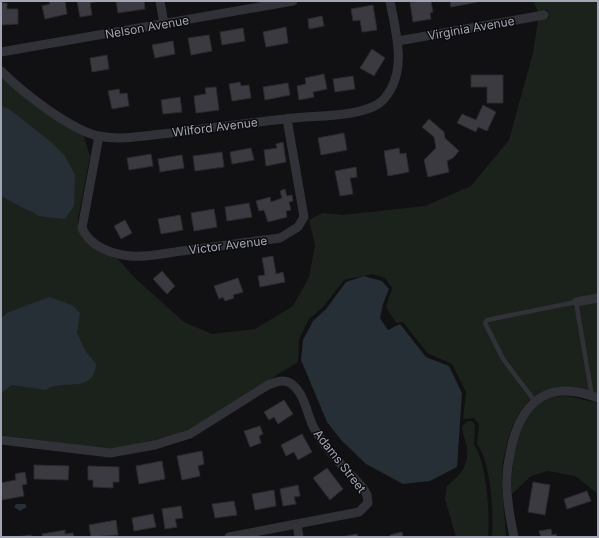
<svg xmlns="http://www.w3.org/2000/svg" width="599" height="538" font-family="Inter,sans-serif">
<rect width="100%" height="100%" fill="#111012"/>
<g fill="#1b221c">
<path d="M533,1H598V294L572,299L573,307L598,302V394C583,393 564,387 549,390C516,395 503,447 502,476C502,497 505,516 506,537H492C494,514 491,462 477,444L479,424L474,418L463,419L466,392L452,364L427,353L403,322L396,323L386,307L392,288L385,278L372,274L344,280L323,307L309,319L299,339L298,362L188,430L155,441L107,449L1,435V76L83,134L90,156L78,219V229L82,238L89,245L116,257L136,279L184,322L212,334L255,329L293,306L309,277L315,245L309,220L323,213L343,215L425,206L471,186L509,140L533,53L538,20L549,18L548,10L538,12Z"/>
<path d="M567,396L598,403V494L575,476L548,471L531,476L512,494C511,467 514,422 537,403C545,397 557,397 567,396Z"/>
<path d="M468,421H472L475,425L474,445C487,462 490,515 488,537H456L445,499L447,486C460,475 469,467 467,448C466,440 462,433 462,426Z"/>
</g>
<g fill="#262e36">
<polygon points="1,106 9,109 51,142 65,156 75,175 74,206 65,219 38,216 33,212 27,210 1,196"/>
<polygon points="364,276 382,281 389,289 383,304 380,318 388,330 400,324 426,357 449,366 462,393 457,467 430,481 403,484 366,464 341,440 327,422 301,360 303,340 313,321 326,309 346,282"/>
<path d="M49,297L72,305L80,313L77,333L85,350L96,364C94,395 62,378 46,390L12,385L1,393V318L7,313Z"/>
<polygon points="16,504 25,504 27,507 20,511 14,507"/>
</g>
<g fill="#3a3a40" stroke="#2b2a2e">
<polygon points="49,1 65,1 67,14 45,19 42,6 50,4"/>
<polygon points="77,1 99,1 90,3 92,15 80,17"/>
<polygon points="116,1 144,1 145,9 118,13"/>
<polygon points="431,1 433,12 430,13 431,19 413,22 410,2"/>
<polygon points="450,1 478,1 478,2 451,7"/>
<polygon points="1,3 7,3 7,9 18,9 18,24 1,25"/>
<polygon points="373,5 377,30 362,32 360,20 353,21 351,9"/>
<polygon points="322,16 324,26 309,29 308,19"/>
<polygon points="286,27 288,43 266,47 263,32"/>
<polygon points="243,28 245,41 222,45 220,32"/>
<polygon points="209,35 212,51 191,55 188,38"/>
<polygon points="173,41 175,54 155,58 152,45"/>
<polygon points="372,49 385,58 374,76 360,68"/>
<polygon points="107,55 109,69 92,72 90,58"/>
<polygon points="324,74 327,89 313,92 314,97 299,100 297,86 306,84 305,78"/>
<polygon points="471,75 503,75 503,103 487,103 487,87 471,87"/>
<polygon points="353,76 355,89 335,92 333,79"/>
<polygon points="240,82 241,86 249,85 251,98 232,101 229,84"/>
<polygon points="288,83 290,95 265,100 263,87"/>
<polygon points="216,87 219,110 196,113 194,96 206,94 205,88"/>
<polygon points="119,89 120,94 127,93 129,106 112,109 108,91"/>
<polygon points="180,97 182,112 163,114 161,100"/>
<polygon points="483,105 496,112 487,131 478,127 476,132 457,123 462,114 476,120"/>
<polygon points="429,119 444,132 445,138 459,151 453,158 447,161 449,172 428,177 424,160 436,148 434,137 422,127"/>
<polygon points="344,133 347,150 321,155 318,138"/>
<polygon points="283,142 286,162 266,166 264,150 277,148 276,144"/>
<polygon points="251,148 254,160 232,164 230,152"/>
<polygon points="399,148 400,154 406,153 409,172 388,176 384,151"/>
<polygon points="222,152 224,167 195,171 193,156"/>
<polygon points="151,154 153,166 129,170 127,158"/>
<polygon points="182,155 184,168 160,172 158,159"/>
<polygon points="356,167 357,177 350,178 353,194 340,196 335,171"/>
<polygon points="285,189 287,196 292,195 293,201 289,202 291,210 286,211 287,217 268,222 264,210 259,211 256,201 270,197 271,202 282,198 280,191"/>
<polygon points="249,203 252,217 227,221 225,207"/>
<polygon points="214,209 217,227 194,231 191,213"/>
<polygon points="180,215 183,230 161,234 158,219"/>
<polygon points="125,220 132,233 121,239 114,226"/>
<polygon points="273,256 276,274 283,272 285,282 260,287 258,276 265,275 262,258"/>
<polygon points="162,271 175,286 167,294 153,279"/>
<polygon points="238,278 243,292 233,295 234,298 225,301 223,297 219,299 214,286"/>
<polygon points="284,400 293,414 278,424 274,417 269,420 264,412"/>
<polygon points="260,426 263,434 259,436 261,443 250,447 244,431"/>
<polygon points="302,434 312,452 298,460 294,452 286,456 281,445"/>
<polygon points="202,451 204,464 198,466 200,476 182,480 177,456"/>
<polygon points="162,461 165,479 139,484 136,466"/>
<polygon points="34,465 69,466 68,480 34,479"/>
<polygon points="88,466 119,467 119,482 113,482 113,488 93,487 93,480 88,480"/>
<polygon points="327,468 343,489 330,500 313,478"/>
<polygon points="25,472 27,484 22,485 24,496 2,500 1,483 16,480 15,474"/>
<polygon points="533,482 550,485 545,515 528,512"/>
<polygon points="298,485 300,496 294,497 296,504 283,506 280,489"/>
<polygon points="274,490 276,506 255,510 252,494"/>
<polygon points="587,491 591,501 567,509 564,499"/>
<polygon points="234,501 237,515 215,518 212,504"/>
<polygon points="181,506 183,518 175,519 177,527 165,529 162,509"/>
<polygon points="153,514 156,527 134,531 132,518"/>
<polygon points="116,520 118,535 91,537 89,525"/>
<polygon points="551,529 552,535 556,534 557,537 541,537 539,531"/>
<polygon points="65,530 65,534 73,533 74,537 43,537 42,534"/>
<polygon points="402,532 403,537 390,537 390,535"/>
<polygon points="357,534 358,537 346,537 346,536"/>
<polygon points="31,535 31,537 17,537"/>
</g>
<g fill="none" stroke-linecap="round" stroke-linejoin="round">
<polyline stroke="#313237" stroke-width="4.5" points="534,400 503,359 485,323 487,320 576,302 592,396"/>
<g stroke="#313237" stroke-width="9">
<polyline points="160,1 164,24"/>
<polyline points="398,41 544,15"/>
<polyline points="1,52 293,1"/>
<path d="M1,71C22,92 69,129 98,136C121,141 148,135 171,133C209,128 247,123 285,119C306,116 329,117 351,113C362,111 376,108 384,99C408,71 396,34 390,1"/>
<path d="M99,136L82,228C89,246 111,254 130,256C147,258 165,253 182,251C214,247 247,242 280,238L298,227L304,217L287,119"/>
<polyline points="576,302 598,298"/>
<path d="M1,440L110,453L155,445L190,434L268,385C278,381 286,378 294,386C305,396 307,415 314,428C326,450 346,469 363,488L367,495L368,503L359,512L229,537"/>
<polyline points="297,525 299,537"/>
<path d="M514,537C510,517 506,497 507,477C507,465 510,455 512,444C524,397 552,380 598,398"/>
</g>
</g>
<g text-anchor="middle" dominant-baseline="central" stroke-width="3" stroke-linejoin="round" paint-order="stroke">
<g font-size="12" fill="#a1a5b4" stroke="#0c0b0d">
<text transform="translate(147 27) rotate(-10)">Nelson Avenue</text>
<text transform="translate(471 28) rotate(-10)">Virginia Avenue</text>
<text transform="translate(215 127) rotate(-7)">Wilford Avenue</text>
<text transform="translate(228 245) rotate(-7)">Victor Avenue</text>
<text transform="translate(340 461) rotate(52)">Adams Street</text>
</g>
</g>
<rect width="599" height="538" fill="none" stroke="#a1a5b4" stroke-width="4"/>
</svg>
